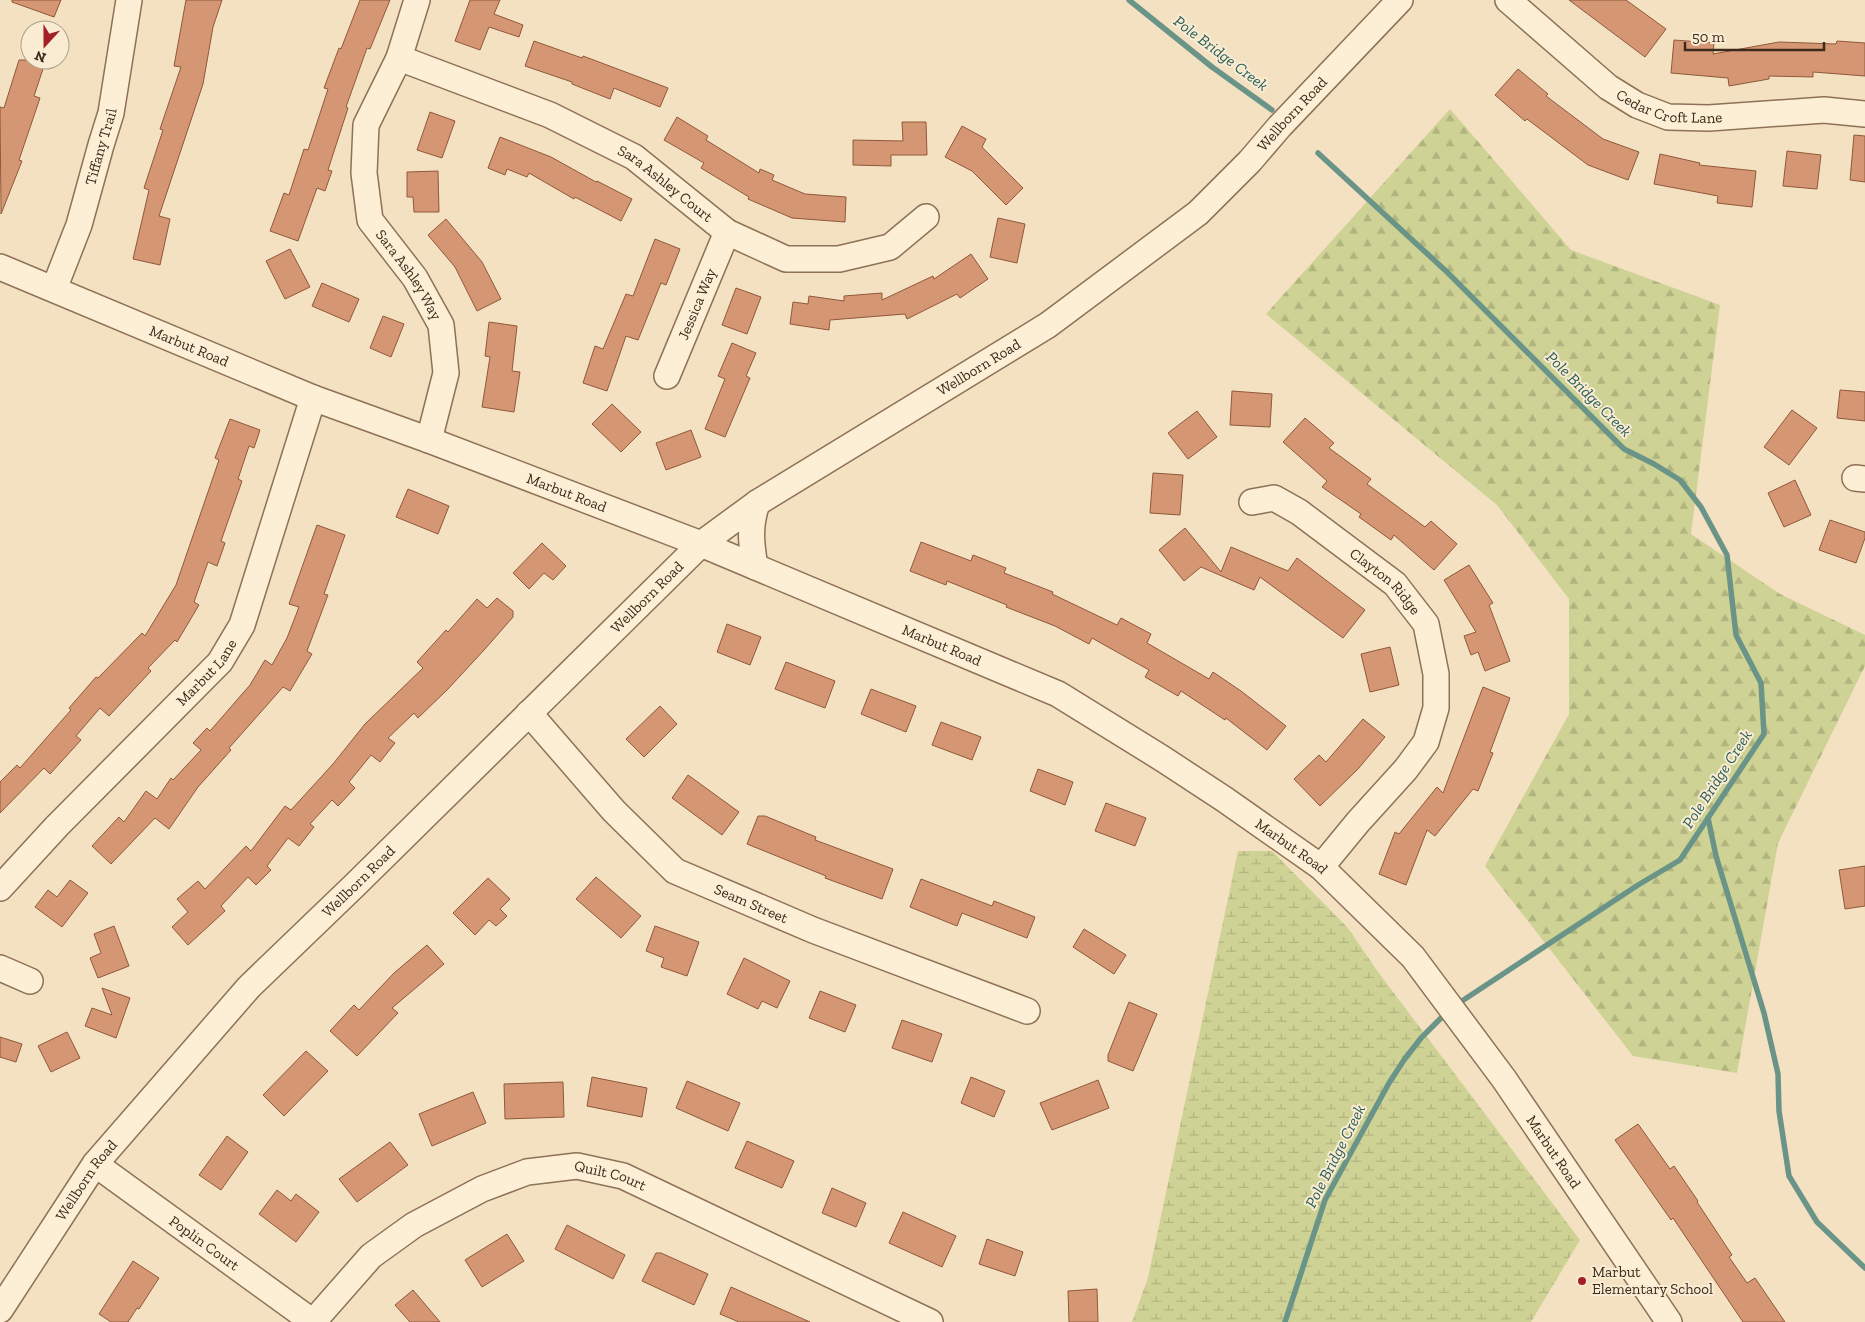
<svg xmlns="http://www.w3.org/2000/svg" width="1865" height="1322" font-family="'Zilla Slab',serif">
<defs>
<pattern id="forest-firs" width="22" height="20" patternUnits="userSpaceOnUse" patternTransform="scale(1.25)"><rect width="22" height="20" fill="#ced294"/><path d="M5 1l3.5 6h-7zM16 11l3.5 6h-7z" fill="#b2b47f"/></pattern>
<pattern id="wetland-marsh" width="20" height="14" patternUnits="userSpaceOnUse" patternTransform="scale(1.25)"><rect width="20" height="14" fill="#ced294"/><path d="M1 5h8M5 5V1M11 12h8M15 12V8" fill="none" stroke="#b2b47f"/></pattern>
</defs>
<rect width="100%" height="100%" fill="#f3e1c1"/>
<polygon fill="url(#forest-firs)" points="1450,109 1571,250 1720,305 1691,534 1780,594 1865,635 1865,666 1778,843 1737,1073 1633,1056 1485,866 1569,714 1569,599 1497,505 1266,314"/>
<polygon fill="url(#wetland-marsh)" points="1238,851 1272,851 1348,928 1378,972 1580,1240 1531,1322 1132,1322 1148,1278"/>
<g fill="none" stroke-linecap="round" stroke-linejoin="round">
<g stroke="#6a9487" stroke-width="5.5">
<polyline points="1129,0 1212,67 1272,110"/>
<polyline points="1318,153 1447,272 1624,449 1654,464 1680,480 1701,507 1727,555 1736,635 1761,683 1764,734 1680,860 1638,885 1462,1001"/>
<polyline points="1708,818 1716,856 1764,1013 1778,1074 1779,1111 1789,1176 1817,1222 1865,1268"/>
<polyline points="1285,1322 1325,1200 1389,1083 1404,1060 1421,1038 1441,1018"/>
</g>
</g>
<g fill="#d59773" stroke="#90583a">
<polygon points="12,0 61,0 54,17 12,2"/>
<polygon points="186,0 222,0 213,27 203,84 159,216 170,219 160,265 133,259 149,190 144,188 163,130 160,129 181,67 174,66"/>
<polygon points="360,0 390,0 370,49 367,48 346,107 348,108 328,170 332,171 325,191 317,188 298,241 270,231 284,193 289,195 304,149 308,150 328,89 324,88 339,48 341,49"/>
<polygon points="470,0 500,0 494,14 523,25 519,37 489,27 480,50 455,41"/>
<polygon points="1569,0 1626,0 1666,29 1645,57"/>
<polygon points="1674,40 1714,43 1713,54 1779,42 1836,44 1837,41 1865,43 1865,76 1813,72 1813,77 1769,76 1769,79 1729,86 1728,78 1671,73"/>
<polygon points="534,41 582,58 583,56 668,88 660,107 614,88 610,99 572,84 572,82 525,66"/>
<polygon points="19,60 46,60 34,96 40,98 19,160 22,161 1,214 0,107 4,108"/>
<polygon points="1518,69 1548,94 1546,96 1603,139 1639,152 1628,180 1588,165 1527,119 1525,121 1495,95"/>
<polygon points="430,112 455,121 442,158 417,150"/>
<polygon points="677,117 708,136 706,140 759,173 760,169 774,175 772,180 805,194 846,197 845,222 792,218 748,199 749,197 701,168 704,163 664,140"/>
<polygon points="902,122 926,122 927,155 891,155 891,166 853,165 853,140 903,141"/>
<polygon points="962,126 986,139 982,147 1023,188 1006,205 972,171 945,157"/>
<polygon points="1854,135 1865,136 1865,182 1850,180"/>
<polygon points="500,137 551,157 596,182 597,181 632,199 621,221 575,197 574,199 529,173 527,177 507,169 505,175 488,168"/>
<polygon points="1787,151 1821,155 1817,189 1783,186"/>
<polygon points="1660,154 1700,163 1699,165 1756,171 1752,207 1717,203 1718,196 1654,184"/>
<polygon points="438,171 439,212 414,212 413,197 407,197 407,172"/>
<polygon points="998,218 1025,224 1017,263 990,257"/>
<polygon points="446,219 482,262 501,299 477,311 455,267 428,235"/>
<polygon points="655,239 680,249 666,285 661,283 638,340 626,336 607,391 583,383 595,346 603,349 626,294 633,296"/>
<polygon points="290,249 310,287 285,299 266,261"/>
<polygon points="971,254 988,279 960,298 957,294 907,319 905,314 830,320 829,330 790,324 793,302 808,304 809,296 844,301 844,296 882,293 882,300 933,276 934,279"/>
<polygon points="322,283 359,299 349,322 312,306"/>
<polygon points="736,288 761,297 747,334 722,325"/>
<polygon points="383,316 404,324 391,357 370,348"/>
<polygon points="489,322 517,326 512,371 520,372 514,412 482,407 490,357 485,356"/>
<polygon points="732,343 756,353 746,376 750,378 725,437 705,429 725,379 718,376"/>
<polygon points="1840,390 1865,392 1865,421 1837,418"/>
<polygon points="1232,391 1272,394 1270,427 1230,425"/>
<polygon points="612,404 641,432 621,452 592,424"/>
<polygon points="1792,410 1817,428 1789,465 1764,447"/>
<polygon points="1197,411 1217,437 1188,459 1168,433"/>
<polygon points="1305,418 1334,443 1329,448 1371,479 1367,484 1425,527 1431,521 1457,544 1434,570 1394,535 1391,540 1359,517 1361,514 1322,487 1327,481 1283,442"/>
<polygon points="230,419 260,430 254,448 249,446 238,479 242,481 221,541 225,543 217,566 208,562 194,602 199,605 177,642 175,640 148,668 151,671 109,716 100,708 76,736 81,740 50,774 44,768 0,813 0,782 17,765 20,768 71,710 69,708 96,677 98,678 142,633 145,636 176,585 219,460 215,458"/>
<polygon points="691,430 701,457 666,470 656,443"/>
<polygon points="1153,473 1183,475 1180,515 1150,513"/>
<polygon points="1795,480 1811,515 1784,527 1768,493"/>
<polygon points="408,489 449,506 438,534 396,517"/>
<polygon points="1830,520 1865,532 1865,538 1856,563 1819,550"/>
<polygon points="317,525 345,535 324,594 328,595 307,651 312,654 290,691 283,687 229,748 231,750 198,787 169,829 155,818 111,864 92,846 119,817 124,822 146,791 157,799 171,778 173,780 201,750 193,743 207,728 210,731 250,685 265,660 272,665 287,638 299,607 289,604"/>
<polygon points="1185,528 1221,572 1231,547 1288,571 1297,558 1365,610 1343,638 1260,577 1254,590 1201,567 1184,581 1159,550"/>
<polygon points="921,542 971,561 973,555 1006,568 1004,573 1053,592 1052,594 1117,625 1121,618 1151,634 1147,643 1209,679 1213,672 1241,691 1286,726 1267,750 1226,718 1225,720 1181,691 1178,696 1145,677 1149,670 1092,638 1089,644 1055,626 1006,607 1007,605 947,581 946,585 910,571"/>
<polygon points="542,543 566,566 553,580 544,573 529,589 513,573"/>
<polygon points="1469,565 1493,603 1489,605 1510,661 1485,671 1478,652 1471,655 1464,636 1476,632 1444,580"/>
<polygon points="497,598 513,611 513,617 485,649 448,689 418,718 414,713 388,738 395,743 380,762 371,755 349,782 355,788 338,806 332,800 310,824 314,827 299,846 288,838 267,866 271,870 256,885 248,877 221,906 225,911 188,945 172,927 188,912 177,899 198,881 205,889 246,846 251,851 285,806 291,810 333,764 365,724 423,668 417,662 446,630 448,632 477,599 487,608"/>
<polygon points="727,624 761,637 750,665 717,652"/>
<polygon points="1390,647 1399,685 1370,692 1361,654"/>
<polygon points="786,662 835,681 825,708 775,689"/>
<polygon points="1483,687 1510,698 1490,752 1493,753 1478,791 1473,789 1435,836 1427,830 1406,885 1379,874 1395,832 1399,834 1437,787 1443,793"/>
<polygon points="871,689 916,706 906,732 861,714"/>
<polygon points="660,706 677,724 644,757 626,739"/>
<polygon points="1363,719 1385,737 1358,769 1320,806 1294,779 1319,755 1326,762"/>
<polygon points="941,722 981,737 972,760 932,745"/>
<polygon points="1038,769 1073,782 1065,805 1030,791"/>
<polygon points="688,775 739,812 722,835 672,798"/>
<polygon points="1106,803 1146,818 1135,846 1095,831"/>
<polygon points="758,816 765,816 816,837 815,840 893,869 882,899 825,878 826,876 747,844"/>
<polygon points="1865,866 1865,906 1845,909 1839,870"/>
<polygon points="596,877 641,916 621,938 576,899"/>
<polygon points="488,878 510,899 500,909 507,916 496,926 489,920 475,935 453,913"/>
<polygon points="921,879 992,906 994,901 1035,917 1027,938 962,913 957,926 910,907"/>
<polygon points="70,880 88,893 62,927 35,907 48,890 57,897"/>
<polygon points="114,926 129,966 98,978 90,958 101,953 94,934"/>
<polygon points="655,926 699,942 687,976 661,967 664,958 646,951"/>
<polygon points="1084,929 1126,955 1114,974 1073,947"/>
<polygon points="427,945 444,964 392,1008 398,1013 357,1056 330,1031 354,1005 359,1010 394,973"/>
<polygon points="744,958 790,981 777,1008 762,1001 758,1009 727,994"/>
<polygon points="102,988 130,998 116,1038 85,1026 92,1008 112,1015"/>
<polygon points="820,991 856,1005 845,1032 809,1018"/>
<polygon points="1129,1002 1157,1014 1133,1071 1108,1061 1108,1055"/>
<polygon points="902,1020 942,1034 932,1062 892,1048"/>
<polygon points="67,1032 80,1058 51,1072 38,1046"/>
<polygon points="0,1037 22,1044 16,1062 0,1057"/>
<polygon points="306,1051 328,1071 284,1116 263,1095"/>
<polygon points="592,1077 647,1088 642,1117 587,1106"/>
<polygon points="971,1077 1005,1091 994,1117 961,1103"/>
<polygon points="1098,1080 1109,1108 1052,1130 1040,1103"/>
<polygon points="687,1081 740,1103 728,1131 676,1108"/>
<polygon points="563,1082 564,1117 505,1119 504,1084"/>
<polygon points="473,1092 486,1123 432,1146 419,1114"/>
<polygon points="1638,1124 1670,1169 1674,1166 1698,1201 1697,1202 1732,1255 1729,1257 1747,1283 1755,1278 1785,1322 1743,1322 1673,1218 1671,1220 1615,1140"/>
<polygon points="227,1136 248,1152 221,1190 199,1175"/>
<polygon points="747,1141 794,1161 782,1188 735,1168"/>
<polygon points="390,1142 408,1165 357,1202 339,1179"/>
<polygon points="832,1188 866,1203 856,1227 822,1213"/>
<polygon points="277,1190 291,1201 296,1194 319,1212 296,1242 259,1214"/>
<polygon points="903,1212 956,1236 942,1267 889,1243"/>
<polygon points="567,1225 625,1255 613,1279 555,1249"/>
<polygon points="507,1234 524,1261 482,1287 465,1260"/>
<polygon points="987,1239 1023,1252 1015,1276 979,1264"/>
<polygon points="656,1253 661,1253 708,1274 694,1305 642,1281"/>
<polygon points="133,1261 159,1278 139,1309 137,1308 128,1322 111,1322 99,1314"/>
<polygon points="731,1287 810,1322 739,1322 720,1314"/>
<polygon points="1097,1289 1098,1322 1069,1322 1068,1291"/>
<polygon points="413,1290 440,1322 410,1322 395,1305"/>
</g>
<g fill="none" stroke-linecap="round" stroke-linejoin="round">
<g stroke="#8e7156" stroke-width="28">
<g id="minor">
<path id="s1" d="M417,0L399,58L366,125L364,173L370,220L415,278L441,325L446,373L429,440"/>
<path id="s2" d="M1508,0L1608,87L1637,105L1668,117L1709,118L1824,110L1865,114"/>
<path id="s3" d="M399,58L550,115L634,157L727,232L786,259H839L890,247L926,217"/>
<path id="s4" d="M0,267L313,398L429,440L701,544L1058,694L1163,759L1224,799L1321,867L1413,957L1504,1079L1669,1322"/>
<path id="s5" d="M54,289L79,225L101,145L111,113L129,0"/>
<path id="s6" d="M667,376L727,232"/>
<polyline points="1855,478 1865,479"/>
<path id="s7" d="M1252,502L1274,498L1299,512L1395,584L1426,624L1436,674V708L1426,742L1406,769L1358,822L1321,867"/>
<path d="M755,567C751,542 749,527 757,503"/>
<path id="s8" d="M529,713L614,811L675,871L813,930L1027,1011"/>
<path id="s9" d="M0,888L57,826L220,662L242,625L313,398"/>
<polyline points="0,968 30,981"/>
<path id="s10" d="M95,1164L313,1322"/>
<path id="s11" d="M0,1310L95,1164L249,987L355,885L701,544L757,503L1048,325L1198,213L1250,161L1280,126L1400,0"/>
<path id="s12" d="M313,1322L371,1256L414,1225L482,1189L527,1172L577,1166L623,1176L930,1322"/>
</g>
</g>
<use href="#minor" stroke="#fcefd5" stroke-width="25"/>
</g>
<circle fill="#a42027" stroke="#f9ecd2" stroke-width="2" cx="1582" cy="1281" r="5"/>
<g text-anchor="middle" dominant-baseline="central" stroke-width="4" stroke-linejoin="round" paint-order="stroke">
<g font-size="15" fill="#3c2a1c" stroke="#f9ecd2">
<text stroke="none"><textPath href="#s2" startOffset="199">Cedar Croft Lane</textPath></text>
<text stroke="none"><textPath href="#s11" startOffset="1776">Wellborn Road</textPath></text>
<text stroke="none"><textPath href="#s5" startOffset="150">Tiffany Trail</textPath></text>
<text stroke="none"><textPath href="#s3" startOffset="296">Sara Ashley Court</textPath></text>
<text stroke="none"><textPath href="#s1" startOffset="298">Sara Ashley Way</textPath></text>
<text stroke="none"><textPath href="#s6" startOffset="78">Jessica Way</textPath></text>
<text stroke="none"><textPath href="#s4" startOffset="205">Marbut Road</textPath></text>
<text stroke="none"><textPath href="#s11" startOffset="1371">Wellborn Road</textPath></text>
<text stroke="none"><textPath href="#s4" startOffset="610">Marbut Road</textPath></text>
<text stroke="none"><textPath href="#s7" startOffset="162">Clayton Ridge</textPath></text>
<text stroke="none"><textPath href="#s11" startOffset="966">Wellborn Road</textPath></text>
<text stroke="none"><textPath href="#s4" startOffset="1015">Marbut Road</textPath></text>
<text stroke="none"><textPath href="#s9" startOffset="299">Marbut Lane</textPath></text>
<text stroke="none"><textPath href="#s4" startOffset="1420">Marbut Road</textPath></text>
<text stroke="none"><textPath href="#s11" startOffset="561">Wellborn Road</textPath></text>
<text stroke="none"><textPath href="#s8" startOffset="298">Seam Street</textPath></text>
<text stroke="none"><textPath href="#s4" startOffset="1825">Marbut Road</textPath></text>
<text stroke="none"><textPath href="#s12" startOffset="351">Quilt Court</textPath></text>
<text stroke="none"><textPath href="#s11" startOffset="156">Wellborn Road</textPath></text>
<text stroke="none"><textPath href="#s10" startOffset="135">Poplin Court</textPath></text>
</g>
<g font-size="15" fill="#3c2a1c" stroke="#f9ecd2" text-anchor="start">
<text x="1592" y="1272">Marbut<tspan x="1592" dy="17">Elementary School</tspan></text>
</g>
<g font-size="16" font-style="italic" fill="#2a5e58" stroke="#f9ecd2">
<text transform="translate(1221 53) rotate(37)">Pole Bridge Creek</text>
<text transform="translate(1589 394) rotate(45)">Pole Bridge Creek</text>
<text transform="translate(1717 779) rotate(-57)">Pole Bridge Creek</text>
<text transform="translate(1335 1156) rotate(-63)">Pole Bridge Creek</text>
</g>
</g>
<g transform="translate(45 45) rotate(201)"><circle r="24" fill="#f9ecd2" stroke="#ad9e89"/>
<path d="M0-4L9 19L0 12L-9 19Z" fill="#a42027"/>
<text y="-8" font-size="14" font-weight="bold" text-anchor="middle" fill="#3c2a1c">N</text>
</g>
<path d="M1685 42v8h139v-8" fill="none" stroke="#3c2a1c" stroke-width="2.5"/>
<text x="1692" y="42" font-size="15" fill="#3c2a1c" stroke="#f9ecd2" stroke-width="4" paint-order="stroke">50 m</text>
</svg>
